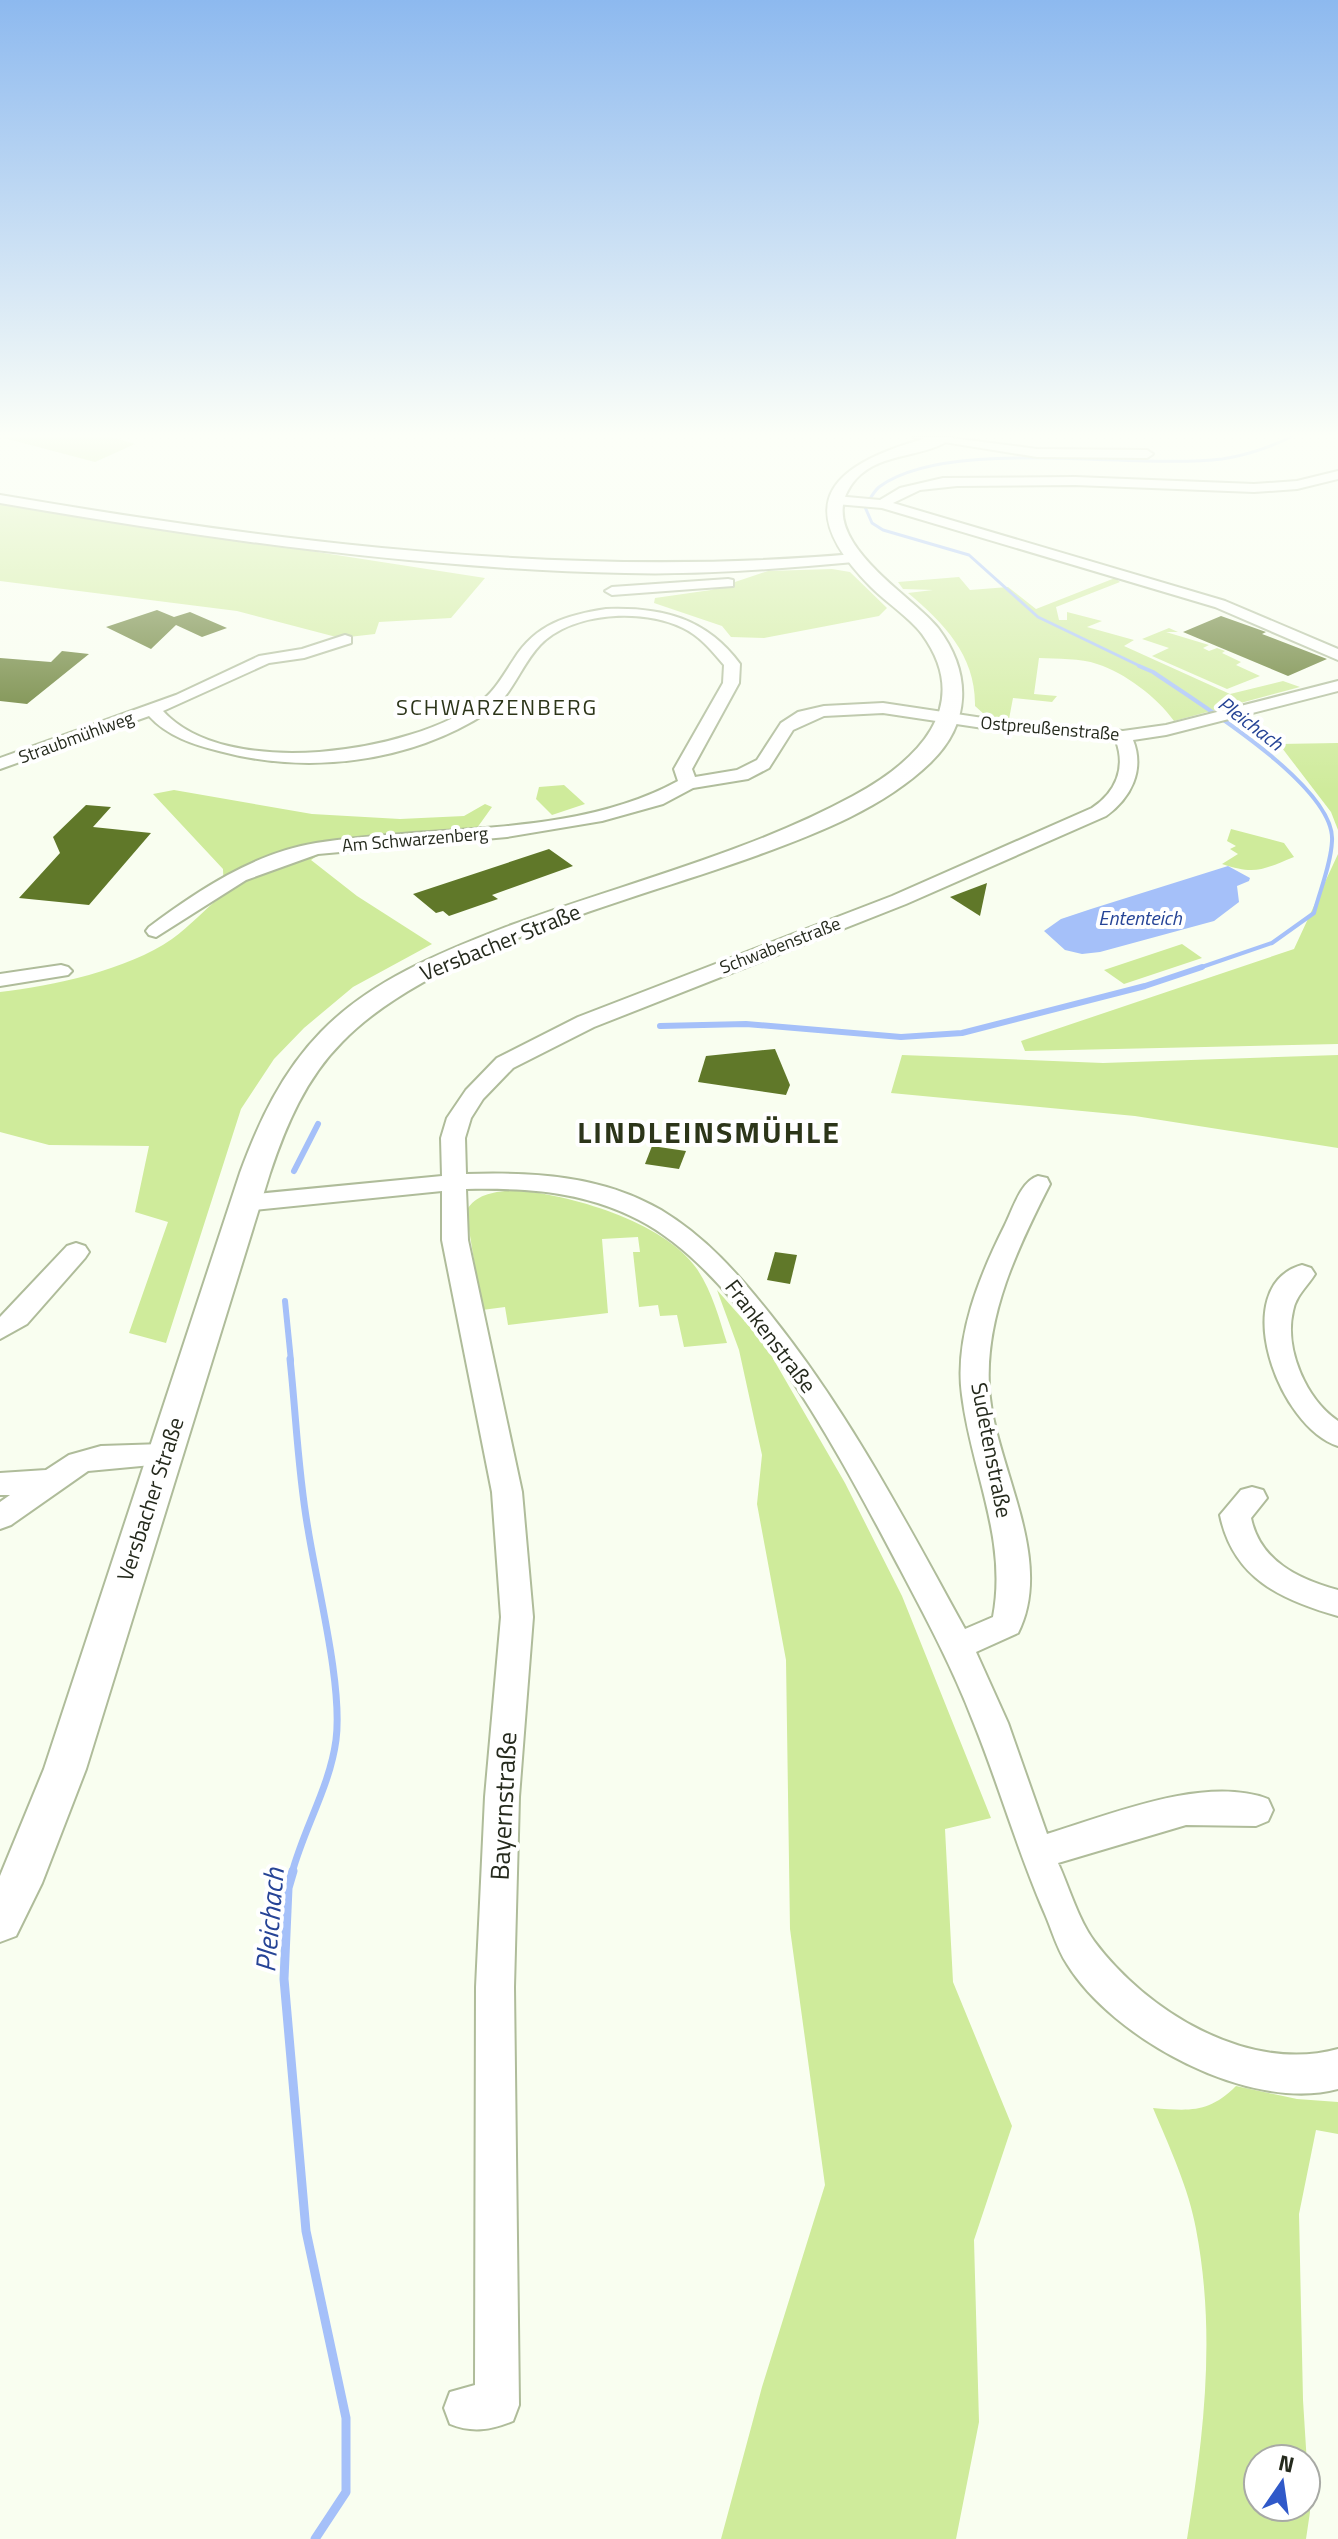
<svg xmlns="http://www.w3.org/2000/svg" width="1338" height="2539" font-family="'Titillium Web',sans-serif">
<rect width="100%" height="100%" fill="#f9fef0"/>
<g fill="#cfeb9b" fill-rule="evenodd">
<polygon points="0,437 112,437 135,444 95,462"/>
<polygon points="0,498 78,515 485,578 451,618 379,622 375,634 340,638 237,611 0,581"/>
<polygon points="832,569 850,572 887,608 879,616 764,638 731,637 722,626 654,603 655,598 711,590 768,571"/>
<path d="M959,577L970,590L1008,587L1036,609L1115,578L1120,582L1056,607L1059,620H1067V612L1102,621L1087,627L1134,640L1124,646L1230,694L1283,681L1300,687L1174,721C1157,697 1125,673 1097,664C1081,658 1057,659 1039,658L1034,694L1057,696L1052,702L1013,698L1009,719L1021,722L985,715L975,706C976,656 944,623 908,593L933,590L903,589L898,582Z"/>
<polygon points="1169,628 1178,632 1166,632 1209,645 1203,648 1209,651 1217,648 1225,651 1222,653 1241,662 1236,665 1260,676 1227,689 1152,656 1169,648 1142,639"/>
<polygon points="1338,743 1338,830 1331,812 1279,744"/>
<polygon points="564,785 585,804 552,815 536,799 539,787"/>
<path d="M174,790L312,814L400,819L464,816L485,804L492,807L477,828L340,840L311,860L357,896L432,944L353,987L304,1028L274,1059L241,1109L166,1343L129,1333L168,1222L135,1212L149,1146L49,1145L0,1132V992C53,986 127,970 172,939C190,926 206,908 224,894L223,869L153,794Z"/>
<path d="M1231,829L1284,843L1294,857C1262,870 1255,875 1222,864L1238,854L1230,849L1236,846L1227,841Z"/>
<polygon points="1338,854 1338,1044 1025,1051 1021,1041 1294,949"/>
<polygon points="1182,944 1202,958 1124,984 1104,970"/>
<polygon points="902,1055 1103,1063 1338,1055 1338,1148 1135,1116 891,1093"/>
<path d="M514,1190C568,1194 664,1221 697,1269C712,1291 719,1318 727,1343L684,1347L677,1315L660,1316L658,1305L639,1307L633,1252H640L638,1237L602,1239L608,1313L508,1325L505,1307L482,1310L466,1211C477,1193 494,1192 514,1190Z"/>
<polygon points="717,1290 764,1343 845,1483 902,1596 991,1818 945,1829 953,1982 1012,2126 974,2240 979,2422 956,2539 721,2539 762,2387 825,2185 790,1929 786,1660 757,1504 762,1455 739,1350"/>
<path d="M1236,2086L1297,2099L1338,2102V2134L1316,2130L1299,2214L1303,2400L1310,2512L1306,2539H1187C1204,2435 1216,2334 1196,2229C1189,2189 1169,2146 1153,2108C1190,2111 1209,2113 1236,2086ZM1306,2459V2507H1258V2459Z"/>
</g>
<polygon fill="#a5c0f9" points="1228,866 1250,878 1249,881 1237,886 1239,902 1214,921 1100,952 1082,954 1065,950 1044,931 1061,919 1091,909"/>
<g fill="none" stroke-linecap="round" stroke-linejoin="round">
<path stroke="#a5c0f9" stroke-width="3" d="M1144,668L1038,617L969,555L883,530L872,523L865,507C869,501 873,492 879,487C948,436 1135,470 1222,459C1248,455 1268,448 1291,437"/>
<path stroke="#a5c0f9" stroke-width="4" d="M1139,666L1153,672C1195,701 1336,786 1332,841C1331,864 1320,890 1314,913L1272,943L1196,969"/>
<g stroke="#a5c0f9" stroke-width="6">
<polyline points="660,1026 746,1024 901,1037 962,1033 1145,986 1202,967"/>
<polyline points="294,1171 318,1124"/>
<polyline points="285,1301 291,1361"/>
</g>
<path stroke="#a5c0f9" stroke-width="7" d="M290,1359C296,1415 298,1473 308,1529C317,1586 343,1686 336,1740C330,1786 304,1828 292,1873"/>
<polyline stroke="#a5c0f9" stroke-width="9" points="293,1871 288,1888 284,1979 306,2231 346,2418 346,2492 315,2539"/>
</g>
<g fill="#607829">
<polygon points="157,610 174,617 190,612 227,628 202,637 176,625 151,649 106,627"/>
<polygon points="1221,616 1266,632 1262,634 1327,659 1288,676 1183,632"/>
<polygon points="62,651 89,654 27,704 0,701 0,658 51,662"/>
<polygon points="86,805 111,807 93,827 151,833 89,905 19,898 60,853 53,837"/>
<polygon points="549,849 573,866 492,895 498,899 449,916 443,911 436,913 413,894"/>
<polygon points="987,883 980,916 950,897"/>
<polygon points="775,1049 790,1085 786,1095 698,1082 706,1056"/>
<polygon points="652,1146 686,1151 679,1169 645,1164"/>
<polygon points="775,1252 797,1255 790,1284 767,1280"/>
</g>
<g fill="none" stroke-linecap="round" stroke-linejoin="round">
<g stroke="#afbc9a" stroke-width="4">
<g id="minor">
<polygon points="913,437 944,437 1037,449 1147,450 1153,454 1147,458 1037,457"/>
<polygon points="1338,471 1338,479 1297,489 1254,492 1075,485 957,486 920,490 893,503 1225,601 1338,649 1338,660 1215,607 882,508 836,504 829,500 836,496 880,500 900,488 943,478 1075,477 1254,484 1297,481"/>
<path d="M0,495C281,543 569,579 854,554L861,558L854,562C778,569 701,575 625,573C419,569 203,538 0,503Z"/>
<polygon points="728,579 733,580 733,586 612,595 605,591 612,587"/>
<path d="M606,609C662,607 706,618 740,664L739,683L692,769L695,777L737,770L757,760L781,723L798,712L824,706L883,703L983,718L1123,731L1166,725L1338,681V691L1166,735L1133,740C1145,770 1131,798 1106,816L906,904L594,1027L513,1068L483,1099L471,1118L465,1138L466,1174C533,1172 601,1175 661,1210C706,1237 738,1274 770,1314C848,1411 905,1520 965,1629L993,1617C1008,1539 971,1470 962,1395C954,1337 980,1275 1005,1225C1013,1209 1021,1181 1038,1176L1047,1178L1050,1184C1018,1247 985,1315 989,1387C993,1463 1056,1558 1018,1633L976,1652L1008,1723L1047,1834C1110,1815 1204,1775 1268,1799L1273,1810L1268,1821L1256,1826L1186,1825L1058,1863C1069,1887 1078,1919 1094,1941C1146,2011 1248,2074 1338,2049V2089C1250,2113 1113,2039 1067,1964C1057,1949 1052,1930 1045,1914C1017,1850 999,1785 973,1721C950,1661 919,1605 889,1548C836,1448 742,1273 639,1220C583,1191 528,1188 466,1189L468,1240L522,1492L533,1617L519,1797L514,1987L519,2405L513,2421C491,2430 472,2433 450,2424L444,2408L450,2392L475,2385L476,1987L485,1797L501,1617L492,1492L442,1240V1191L245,1211L233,1203L245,1195L442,1176L441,1138L447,1118L466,1090L497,1058L578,1017L892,896L1092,808C1116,792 1126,768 1116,741L983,728L883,713L824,716L793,730L769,768L748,779L693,788L663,804L602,821L507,837L318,854L246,880L156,937L149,935L146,931L149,927C197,891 254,853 316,843C432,824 572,839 678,781L674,769L723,683L724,665C712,651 700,636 683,628C642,608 573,612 540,645C520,666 513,696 488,712C409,763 308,775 219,751C194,745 167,736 149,716L0,769V758L176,695L259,656L302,649L345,635L351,637V643L304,658L269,663L163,711C227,781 411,753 480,702C495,691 504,674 514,659C536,624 567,615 606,609Z"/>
<polygon points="61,965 68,967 72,971 68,975 0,986 0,974"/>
<polygon points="76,1243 85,1246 89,1252 85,1258 27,1324 0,1339 0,1317 67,1246"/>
<path d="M1302,1265L1311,1268L1315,1274C1307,1287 1296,1295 1293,1311C1284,1349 1306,1399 1338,1421V1446C1278,1427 1227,1286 1302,1265Z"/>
<polygon points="163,1444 173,1447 178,1455 173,1463 88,1471 11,1525 0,1529 0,1502 10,1495 0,1495 0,1473 46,1470 69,1455 101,1446"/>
<path d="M1252,1487L1263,1490L1267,1498L1251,1518C1260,1561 1298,1579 1338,1590V1616C1281,1600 1233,1578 1220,1515L1241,1490Z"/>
</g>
</g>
<g stroke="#afbc9a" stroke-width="4">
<path id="major" d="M930,437H953C929,458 881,451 856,479C806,535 910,593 938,628C972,673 971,724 930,763C883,808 818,833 758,855C635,900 433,948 342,1042C306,1078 286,1125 270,1173L86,1769L42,1883L16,1936L0,1942V1876L44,1769L240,1173C259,1121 282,1072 321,1032C370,981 441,952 506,927C621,884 744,855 853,796C916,762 975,707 922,634C909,617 887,603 871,587C786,501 835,463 930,437Z"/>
</g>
<use href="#minor" fill="#fff" fill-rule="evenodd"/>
<use href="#major" fill="#fff" fill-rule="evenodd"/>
</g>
<linearGradient id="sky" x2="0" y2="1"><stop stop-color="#8db9ef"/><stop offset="0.55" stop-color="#fcfff8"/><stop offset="1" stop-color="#fcfff8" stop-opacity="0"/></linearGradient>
<rect width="1338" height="792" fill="url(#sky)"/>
<g text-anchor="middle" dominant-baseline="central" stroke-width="8" stroke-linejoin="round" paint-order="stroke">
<g font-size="18" fill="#252a1d" stroke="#fff">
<text transform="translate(1050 728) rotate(5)">Ostpreußenstraße</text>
<text transform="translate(76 737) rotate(-20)">Straubmühlweg</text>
<text transform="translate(415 839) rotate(-5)">Am Schwarzenberg</text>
<text transform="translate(780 945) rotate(-21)">Schwabenstraße</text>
</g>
<g font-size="20" font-style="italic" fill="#264496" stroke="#fff">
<text transform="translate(1251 723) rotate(37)">Pleichach</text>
<text x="1140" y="917">Ententeich</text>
</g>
<g font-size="22" letter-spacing="2" fill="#2c3519" stroke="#fff">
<text x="497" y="707">SCHWARZENBERG</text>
</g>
<g font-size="22" fill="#252a1d" stroke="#fff">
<text transform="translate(500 942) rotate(-22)">Versbacher Straße</text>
<text transform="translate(771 1336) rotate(53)">Frankenstraße</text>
<text transform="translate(992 1450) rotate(79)">Sudetenstraße</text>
<text transform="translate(150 1499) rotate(-72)">Versbacher Straße</text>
</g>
<g font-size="26" fill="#252a1d" stroke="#fff">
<text transform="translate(503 1806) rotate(-87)">Bayernstraße</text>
</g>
<g font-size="28" font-style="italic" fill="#264496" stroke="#fff">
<text transform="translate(269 1920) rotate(-85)">Pleichach</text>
</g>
<g font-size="30" font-weight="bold" letter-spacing="2" fill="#2c3519" stroke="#fff">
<text x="709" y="1132">LINDLEINSMÜHLE</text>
</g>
</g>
<g transform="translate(1282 2483) rotate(13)"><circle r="38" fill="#ffffff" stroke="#a8aaa5" stroke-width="2"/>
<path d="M0-6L14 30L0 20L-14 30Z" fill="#3059c9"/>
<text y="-12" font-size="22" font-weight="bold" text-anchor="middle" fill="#252a1d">N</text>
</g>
</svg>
